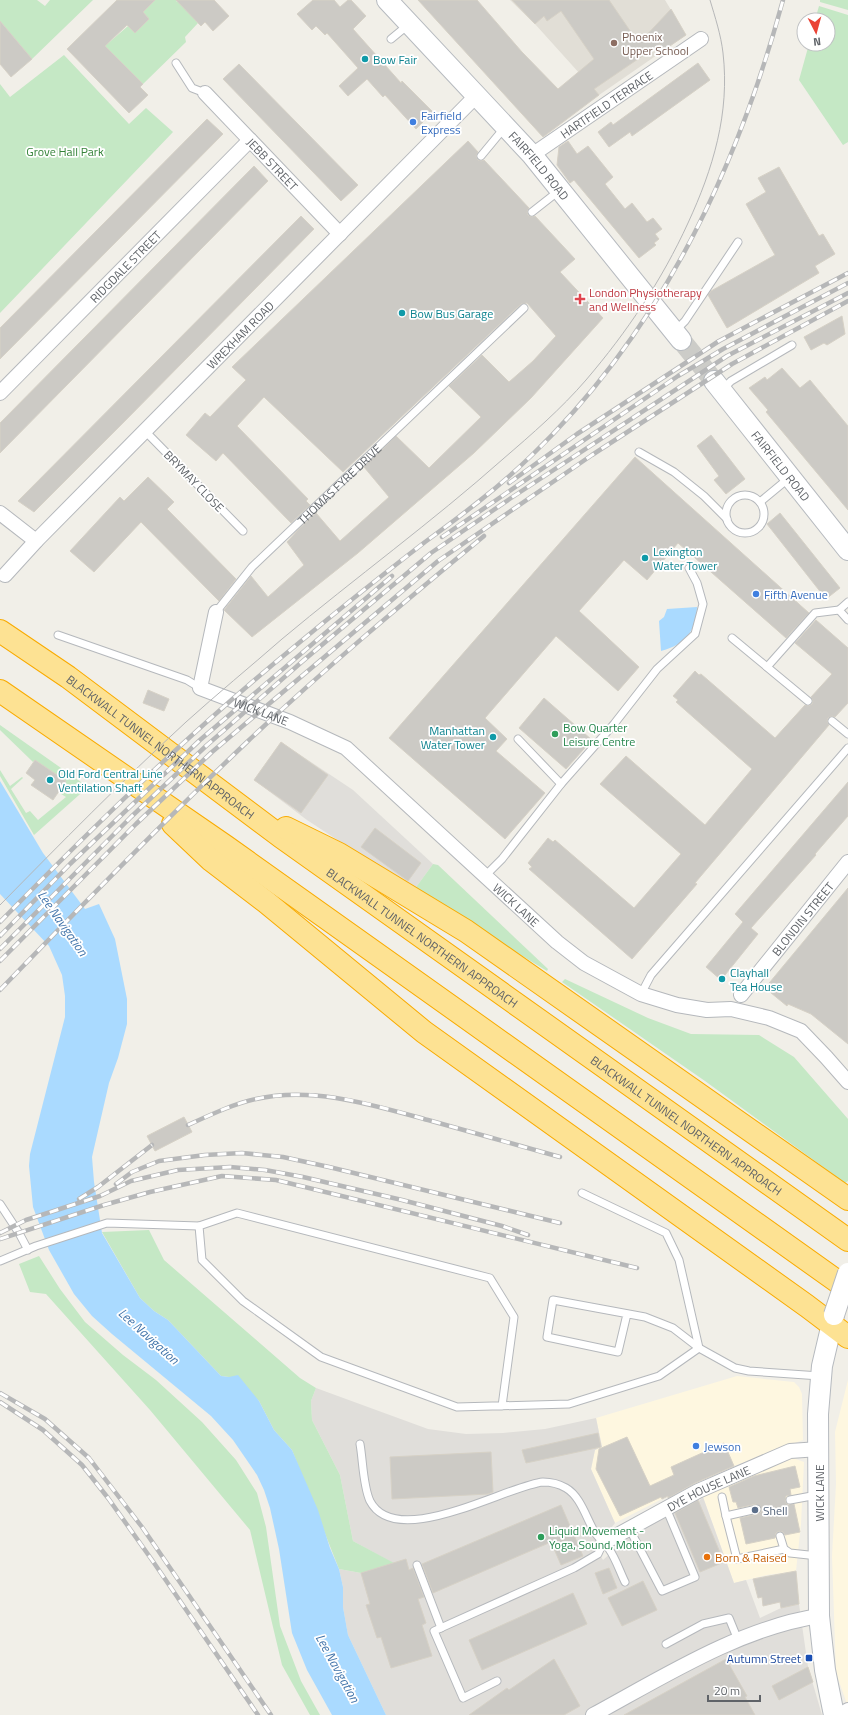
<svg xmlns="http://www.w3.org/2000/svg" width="848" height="1715" font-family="'Titillium Web',sans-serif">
<rect width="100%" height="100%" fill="#f1efe8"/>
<g fill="#fef7e0">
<polygon points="737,1376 794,1382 799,1387 802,1394 803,1440 734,1466 662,1499 615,1523 591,1469 595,1450 602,1446 596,1418"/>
<polygon points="848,1380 848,1707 836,1673 832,1556 836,1484 835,1432"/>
<polygon points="793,1458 804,1462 801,1524 796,1571 767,1575 734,1583 703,1497 725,1484"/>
</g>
<g fill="#e0deda">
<polygon points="281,742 353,790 433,864 414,890 307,820 254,780"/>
<polygon points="316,1388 428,1429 466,1434 503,1433 545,1429 596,1418 602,1447 595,1450 591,1469 615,1523 596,1548 603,1560 625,1540 674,1512 699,1501 703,1497 734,1583 746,1580 760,1618 781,1608 799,1604 808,1667 822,1715 386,1715 348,1635 343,1607 343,1587 339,1569 361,1573 393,1563 353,1541 340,1475 312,1420 311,1401"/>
</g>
<polygon fill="#e1ded6" points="510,0 665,0 686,35 599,95 535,24"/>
<g fill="#c5e8c5">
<polygon points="0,0 37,0 45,6 50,0 93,0 32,59 0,21"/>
<polygon points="155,0 176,0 177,2 179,0 198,23 185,37 186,42 143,84 105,46 128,26 135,32 149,19 143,12"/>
<polygon points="820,0 848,0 848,10 820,2"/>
<polygon points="819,6 848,15 848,142 843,145 799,80 809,44 828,44 828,20 815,20"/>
<polygon points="64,55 129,124 146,108 173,132 0,313 0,84 10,97"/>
<polygon points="0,725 88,787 34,835 0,776 0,770 10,786 22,777 23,778 11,789 26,813 30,811 38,820 66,797 58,792 66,781 35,760 33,762 0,730"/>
<polygon points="433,864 438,865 548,969 547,971 414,890"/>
<polygon points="565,979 648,1018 691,1034 759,1035 794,1057 848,1119 848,1181 845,1183 705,1081 562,982"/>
<polygon points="149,1230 164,1260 300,1378 316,1388 311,1401 312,1420 340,1475 353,1541 394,1563 361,1573 339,1569 292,1450 274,1430 259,1401 229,1377 221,1376 168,1320 154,1311 140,1298 102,1232"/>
<polygon points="39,1256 60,1289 85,1322 123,1355 156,1380 202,1422 236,1460 257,1493 266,1527 280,1626 301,1681 320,1715 310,1715 282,1665 250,1530 150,1410 46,1294 30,1292 19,1264"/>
</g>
<g fill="#aadaff">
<path d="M697,607C696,631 685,645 661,651L659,621L664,617L667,609Z"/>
<polygon points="0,781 43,853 85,909 99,904 115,939 127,999 127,1024 118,1058 109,1083 92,1157 94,1182 102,1233 140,1298 154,1311 168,1320 221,1376 229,1377 238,1375 259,1401 274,1430 292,1450 318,1510 330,1548 339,1569 343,1587 343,1607 348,1635 386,1715 332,1715 307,1670 292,1633 279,1549 270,1508 264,1490 257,1475 233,1440 211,1416 112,1334 92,1316 74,1294 49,1250 33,1207 29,1166 30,1154 65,1017 65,996 62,975 49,946 0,894"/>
</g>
<g fill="#cccac5" stroke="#d6d1c6">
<polygon points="117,0 155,0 143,12 149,19 135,33 127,25 105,46 143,84 140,87 148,95 129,113 67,49"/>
<polygon points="176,0 214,0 229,16 213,31 205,22 201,26"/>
<polygon points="313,0 334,0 340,7 348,0 351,0 366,16 353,29 401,83 402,81 433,112 416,129 385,95 383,97 367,79 348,96 339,86 358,68 327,33 325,35 316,26 312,30 297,14"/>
<polygon points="418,0 477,0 522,52 558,89 594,59 561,11 547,21 544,16 535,24 512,0 609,0 635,38 638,36 641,41 671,9 686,35 664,50 660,44 594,89 599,95 543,137"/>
<polygon points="0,21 32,59 11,77 0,64"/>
<polygon points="698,63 710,80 632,136 630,132 609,147 598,132 611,122 613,125"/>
<polygon points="239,64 358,185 341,201 223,79"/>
<polygon points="207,119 223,134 0,359 0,328"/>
<polygon points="468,141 478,152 476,156 478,160 481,161 484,160 529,208 527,212 528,215 532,217 535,216 575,259 560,272 603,318 531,398 474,453 358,553 252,637 224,610 251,576 268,597 304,565 287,542 298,530 316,513 340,541 389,497 364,467 396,436 429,468 481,417 449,386 482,355 509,382 533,361 556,336 527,303 521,304 343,472 264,397 237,426 308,499 306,501 310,505 291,523 223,453 216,461 186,435 205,413 210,417 246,380 232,367"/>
<polygon points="568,141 577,154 588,146 613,177 605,184 625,209 632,203 647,222 653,218 662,229 655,234 659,239 654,243 656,245 639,258 574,180 570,183 557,165 559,147"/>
<polygon points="254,166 268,181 0,453 0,423"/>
<polygon points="779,167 819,236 823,234 835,254 815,266 819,273 727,328 708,295 711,291 775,255 746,204 766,192 758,178"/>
<polygon points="301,216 314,229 121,425 34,512 18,501"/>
<polygon points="842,316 845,334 827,345 824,343 811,350 804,337"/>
<polygon points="782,368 800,388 810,380 848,426 848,510 766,412 768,410 749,388 765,377 767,380"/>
<polygon points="711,435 745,479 726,494 714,480 719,476 697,446"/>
<polygon points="635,457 809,613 786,638 678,543 647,580 624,560 579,611 639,667 618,691 556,636 485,718 507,739 496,751 545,793 505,839 389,738"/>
<polygon points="148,477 174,502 167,509 236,579 219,601 141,522 94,572 70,551 120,497 124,501"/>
<polygon points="780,513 840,588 826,599 767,524"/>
<polygon points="816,620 848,648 848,703 835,717 832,716 828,718 827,721 829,725 695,883 697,884 632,959 529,869 532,867 528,863 548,838 553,842 555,840 634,908 681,854 600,784 626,756 705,825 752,769 676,702 678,700 673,696 695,671 699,675 701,674 775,738 805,705 808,706 812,704 813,701 811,697 832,674 795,643"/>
<polygon points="148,690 169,699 164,711 143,703"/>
<polygon points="544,698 592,740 566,769 519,728"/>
<polygon points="281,742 328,775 301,813 254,780"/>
<polygon points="35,760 66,781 53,800 31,785 35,780 26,773"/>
<polygon points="848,782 848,816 815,854 816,855 751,928 758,934 721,980 706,967 743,922 735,914"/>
<polygon points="375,828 421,863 408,881 361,847"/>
<polygon points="848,888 848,1044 811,1014 788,1004 787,1006 765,988"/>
<polygon points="184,1117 192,1132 155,1151 147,1136"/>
<polygon points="598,1433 601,1447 526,1463 522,1450"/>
<polygon points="627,1437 650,1486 674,1475 671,1467 724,1443 734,1466 695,1483 668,1498 668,1496 662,1499 661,1497 620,1516 596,1469 599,1449"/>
<polygon points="491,1452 493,1492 488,1494 392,1499 390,1457"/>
<polygon points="795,1466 800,1487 790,1489 791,1495 786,1496 785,1501 788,1505 794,1504 800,1532 785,1535 783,1532 779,1531 776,1533 775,1538 746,1544 740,1518 758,1514 762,1511 762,1508 756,1504 738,1508 736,1502 733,1502 729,1487 754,1476"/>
<polygon points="698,1500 724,1562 700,1572 675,1513"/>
<polygon points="561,1505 583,1556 561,1565 551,1542 433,1593 422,1564"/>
<polygon points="406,1559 409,1570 413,1568 424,1597 418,1599 426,1623 422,1625 432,1656 391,1668 381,1637 377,1638 366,1605 370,1604 361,1573"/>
<polygon points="609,1568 617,1588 603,1594 595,1573"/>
<polygon points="796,1571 799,1604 781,1608 780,1602 763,1606 762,1597 758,1598 753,1579"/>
<polygon points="643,1581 657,1610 622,1626 608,1598"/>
<polygon points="573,1593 587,1624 482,1670 469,1640"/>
<polygon points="554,1659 580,1706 564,1715 469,1715 507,1688 509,1690"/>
<polygon points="726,1659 747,1696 745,1697 755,1715 624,1715"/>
<polygon points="808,1667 813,1682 779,1700 772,1686"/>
</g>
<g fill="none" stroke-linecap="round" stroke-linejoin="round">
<polyline stroke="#ccccc8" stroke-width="20" stroke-dasharray="20 10" stroke-linecap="butt" points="681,340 714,381"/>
<g stroke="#b5b8bc" stroke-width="9">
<g id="lane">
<polyline points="391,39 408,25"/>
<polyline points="176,63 192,88 205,93"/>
<polyline points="481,156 505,127"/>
<polyline points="532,212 560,190"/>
<polyline points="676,330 685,321 738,242"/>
<polyline points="723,389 731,381 792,345"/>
<polyline points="145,431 243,531"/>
<polyline points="639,452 674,472 704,496 727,519"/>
<circle cx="745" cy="514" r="19"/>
<polyline points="760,502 789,478"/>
<polyline points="848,602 839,610 848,620"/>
<path id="s1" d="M216,612L252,567L524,308"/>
<polyline points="58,635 187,680 200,688"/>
<polyline points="732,638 808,701"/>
<polyline points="767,667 815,613 839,610"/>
<polyline points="832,721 848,734"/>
<polyline points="518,739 561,784"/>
<polyline points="485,876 502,859 561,784 614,724 657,669 695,634 703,604 697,583 689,568"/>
<polyline points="641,994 651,975 848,748"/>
<polyline points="582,1193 666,1233 679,1260 699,1348"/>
<polyline points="0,1204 19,1233 28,1250"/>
<polyline points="0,1261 36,1246 107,1223 199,1226"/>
<polyline points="627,1314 618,1352 547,1337 553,1300 645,1317 673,1328 699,1348 735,1368 749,1371 820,1376"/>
<polyline points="502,1406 514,1317 490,1278 237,1213 199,1226 202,1260 243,1301 321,1357 457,1407 569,1404 659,1376 699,1348"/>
<path d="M360,1444C363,1461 363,1486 370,1501C396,1551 506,1486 543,1482C551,1482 559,1484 566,1488C580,1496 586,1517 594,1531C598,1538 605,1543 609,1549C616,1559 620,1572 625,1582"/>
<polyline points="722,1497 726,1516"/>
<polyline points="790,1500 817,1495"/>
<polyline points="757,1509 726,1516 737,1559 784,1549"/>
<polyline points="629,1528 662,1591 695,1577 666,1508"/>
<polyline points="780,1536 784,1549 790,1553 818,1556"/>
<polyline points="417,1565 441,1628"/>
<polyline points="666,1644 703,1624 729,1618 738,1640"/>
<polyline points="497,1681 463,1698 434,1631 574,1568 598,1554 603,1543"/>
</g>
</g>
<g stroke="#b5b8bc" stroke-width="16">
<g id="street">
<path id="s2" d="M205,93L340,234"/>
<path id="s3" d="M532,155L701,39"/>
<path id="s4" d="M0,393L250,140"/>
<polyline points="0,513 36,541"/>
<path id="s5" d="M5,575L36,541L476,96"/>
<path id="s6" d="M216,612L200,688L290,722L346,748L557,942L584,963L641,994L677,1005L707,1010L731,1009L769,1018L801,1031L826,1057L848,1082"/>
<path id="s7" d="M741,995L848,862"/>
<path id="s8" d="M603,1543L698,1491L790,1451L819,1449"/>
<path d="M593,1715C663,1677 740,1628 819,1616"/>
<polyline points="839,1715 848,1710"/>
</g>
</g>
<g stroke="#b6babf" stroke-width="22">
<g id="secondary">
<path id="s9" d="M387,0L532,155L681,340"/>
<path id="s10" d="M714,381L848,550"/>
<polyline points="834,1715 825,1670 819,1616 818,1414 822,1366 834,1315"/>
</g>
</g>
<g stroke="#f9ab00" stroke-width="24">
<g id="highway">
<path id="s11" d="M0,631L68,677L280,836L848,1240"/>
<polyline points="0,691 225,846 848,1289"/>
<polyline points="173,824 211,860 266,902 424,1032 807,1306 848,1337"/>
<polyline points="286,828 339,854 466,931 848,1199"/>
</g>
</g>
<use href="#lane" stroke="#fff" stroke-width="7"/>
<use href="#street" stroke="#fff" stroke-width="14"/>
<use href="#secondary" stroke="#fff" stroke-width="20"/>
<use href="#highway" stroke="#fde293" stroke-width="22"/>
<path stroke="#b6b7b8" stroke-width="1" d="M0,905C61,843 122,781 186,722C217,694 250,667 282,639C355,578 432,522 503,459C532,434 561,409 586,380C627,332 662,280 688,223C713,169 730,113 723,53C721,35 715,17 710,0"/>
<g stroke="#b6b7b8" stroke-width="4.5">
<g id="rail">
<polyline points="509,483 577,434 719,341 848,273"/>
<polyline points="442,537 678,376 723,349 848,283"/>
<path d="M0,922C94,826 190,732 294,647C337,611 381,576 425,542C462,515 498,488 531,456C659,333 737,170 783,0"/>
<polyline points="0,936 70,864 200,740 392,576"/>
<polyline points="0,949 131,817 206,746 304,660 431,553 511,498 727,356 848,293"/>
<polyline points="0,961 136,824 212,752 438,561 592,455 732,364 848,301"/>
<path d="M0,990C81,906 163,822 247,742C323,670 403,603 484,536"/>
<path d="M188,1125C210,1115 233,1104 256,1099C313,1086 373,1105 428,1120C472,1132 516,1145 560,1157"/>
<polyline points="116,1184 132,1172 159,1161 205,1155 242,1153 283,1157 329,1167 560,1223"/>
<polyline points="79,1199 98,1187 152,1145"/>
<polyline points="0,1233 26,1220 100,1196 131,1181 178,1170 230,1167 265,1170 303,1177 402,1200 502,1226 528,1235"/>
<polyline points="0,1239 104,1205 150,1192 222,1176 276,1180 637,1268"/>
<polyline points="0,1393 45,1419 89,1458 142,1527 271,1715"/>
<polyline points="0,1402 43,1430 82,1465 108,1498 152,1560 258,1715"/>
</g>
</g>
<use href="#rail" stroke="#fff" stroke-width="3" stroke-dasharray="9" stroke-linecap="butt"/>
<g stroke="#b6babf" stroke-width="22" stroke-linecap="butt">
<polyline id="secondary-bridge" points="834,1315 848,1273"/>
</g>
<use href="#secondary-bridge" stroke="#fff" stroke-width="20"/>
</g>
<circle fill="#8d6e63" stroke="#fff" stroke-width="1.5" cx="614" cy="43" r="4"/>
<g fill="#0f9aa8" stroke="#fff" stroke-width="1.5">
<circle cx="365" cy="59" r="4"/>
<circle cx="402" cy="313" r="4"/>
<circle cx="645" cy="558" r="4"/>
<circle cx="493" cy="737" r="4"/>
<circle cx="50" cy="780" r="4"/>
<circle cx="722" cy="979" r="4"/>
</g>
<g fill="#3f7fe0" stroke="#fff" stroke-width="1.5">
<circle cx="413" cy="122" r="4"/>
<circle cx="756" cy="594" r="4"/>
<circle cx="696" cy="1446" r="4"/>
</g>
<path fill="#e0444e" stroke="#fff" stroke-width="1.5" d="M578 293h4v4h4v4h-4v4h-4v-4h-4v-4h4z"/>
<g fill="#2e9e5b" stroke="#fff" stroke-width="1.5">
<circle cx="555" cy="734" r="4"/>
<circle cx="541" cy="1537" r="4"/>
</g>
<circle fill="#5c6f8a" stroke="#fff" stroke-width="1.5" cx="755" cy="1510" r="4"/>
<circle fill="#e8710a" stroke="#fff" stroke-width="1.5" cx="707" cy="1557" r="4"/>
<rect fill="#1a4fb4" stroke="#fff" stroke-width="1.5" x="805" y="1654" width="8" height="8" rx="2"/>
<g text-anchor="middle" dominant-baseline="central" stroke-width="3.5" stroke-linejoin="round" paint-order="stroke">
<g font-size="12" fill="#785e54" stroke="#fff" text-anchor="start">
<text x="622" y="36">Phoenix<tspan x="622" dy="14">Upper School</tspan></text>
</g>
<g font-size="12" fill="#0d838f" stroke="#fff" text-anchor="start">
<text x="373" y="59">Bow Fair</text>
<text x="410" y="313">Bow Bus Garage</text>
<text x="653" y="551">Lexington<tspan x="653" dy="14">Water Tower</tspan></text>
<text x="485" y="730" text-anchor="end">Manhattan<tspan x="485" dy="14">Water Tower</tspan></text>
<text x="58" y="773">Old Ford Central Line<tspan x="58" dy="14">Ventilation Shaft</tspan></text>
<text x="730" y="972">Clayhall<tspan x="730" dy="14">Tea House</tspan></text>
</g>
<g font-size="12" fill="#5f6368" stroke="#fff">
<text stroke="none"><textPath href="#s3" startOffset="90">HARTFIELD TERRACE</textPath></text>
<text stroke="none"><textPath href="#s2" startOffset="98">JEBB STREET</textPath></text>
<text stroke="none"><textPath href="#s9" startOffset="225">FAIRFIELD ROAD</textPath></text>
<text stroke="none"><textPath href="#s4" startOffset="178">RIDGDALE STREET</textPath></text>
<text stroke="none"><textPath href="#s5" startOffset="336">WREXHAM ROAD</textPath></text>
<text stroke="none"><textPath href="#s10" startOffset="108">FAIRFIELD ROAD</textPath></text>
<text transform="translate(194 481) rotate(46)">BRYMAY CLOSE</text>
<text stroke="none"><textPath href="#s1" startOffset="178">THOMAS FYRE DRIVE</textPath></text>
<text stroke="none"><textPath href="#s6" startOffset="143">WICK LANE</textPath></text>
<text stroke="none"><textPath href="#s11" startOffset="198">BLACKWALL TUNNEL NORTHERN APPROACH</textPath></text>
<text stroke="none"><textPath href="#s6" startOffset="467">WICK LANE</textPath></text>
<text stroke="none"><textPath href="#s7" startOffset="98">BLONDIN STREET</textPath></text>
<text stroke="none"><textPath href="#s11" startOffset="522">BLACKWALL TUNNEL NORTHERN APPROACH</textPath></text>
<text stroke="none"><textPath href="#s11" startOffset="846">BLACKWALL TUNNEL NORTHERN APPROACH</textPath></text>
<text stroke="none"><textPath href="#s8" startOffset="119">DYE HOUSE LANE</textPath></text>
<text transform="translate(819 1493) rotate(-90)">WICK LANE</text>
</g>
<g font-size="12" fill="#366cbe" stroke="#fff" text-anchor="start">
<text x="421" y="115">Fairfield<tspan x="421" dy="14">Express</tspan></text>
<text x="764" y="594">Fifth Avenue</text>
<text x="704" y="1446">Jewson</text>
</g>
<g font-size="12" fill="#348238" stroke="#fff">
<text x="65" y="151">Grove Hall Park</text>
</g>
<g font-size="12" fill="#be3a42" stroke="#fff" text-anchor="start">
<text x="589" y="292">London Physiotherapy<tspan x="589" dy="14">and Wellness</tspan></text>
</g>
<g font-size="12" fill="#27864d" stroke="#fff" text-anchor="start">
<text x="563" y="727">Bow Quarter<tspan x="563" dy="14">Leisure Centre</tspan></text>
<text x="549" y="1530">Liquid Movement -<tspan x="549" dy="14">Yoga, Sound, Motion</tspan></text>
</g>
<g font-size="12" fill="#4e5e75" stroke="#fff" text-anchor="start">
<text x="763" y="1510">Shell</text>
</g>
<g font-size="12" fill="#c56008" stroke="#fff" text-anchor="start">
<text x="715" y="1557">Born &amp; Raised</text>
</g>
<g font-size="12" fill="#164399" stroke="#fff" text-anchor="end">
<text x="801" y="1658">Autumn Street</text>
</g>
<g font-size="13" font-style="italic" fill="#4174aa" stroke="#fff">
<text transform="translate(63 923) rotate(55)">Lee Navigation</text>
<text transform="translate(149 1336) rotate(42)">Lee Navigation</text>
<text transform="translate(338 1668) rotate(61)">Lee Navigation</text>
</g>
</g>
<g transform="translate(816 32) rotate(174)"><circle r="19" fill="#ffffff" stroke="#bfc1c3"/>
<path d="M0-3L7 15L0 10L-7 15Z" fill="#ea4335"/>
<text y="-6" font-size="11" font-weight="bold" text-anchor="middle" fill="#5f6368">N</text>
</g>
<path d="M708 1695v6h52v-6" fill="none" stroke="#5f6368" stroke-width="2"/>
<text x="714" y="1695" font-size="12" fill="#5f6368" stroke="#ffffff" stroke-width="3" paint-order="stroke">20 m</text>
</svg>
